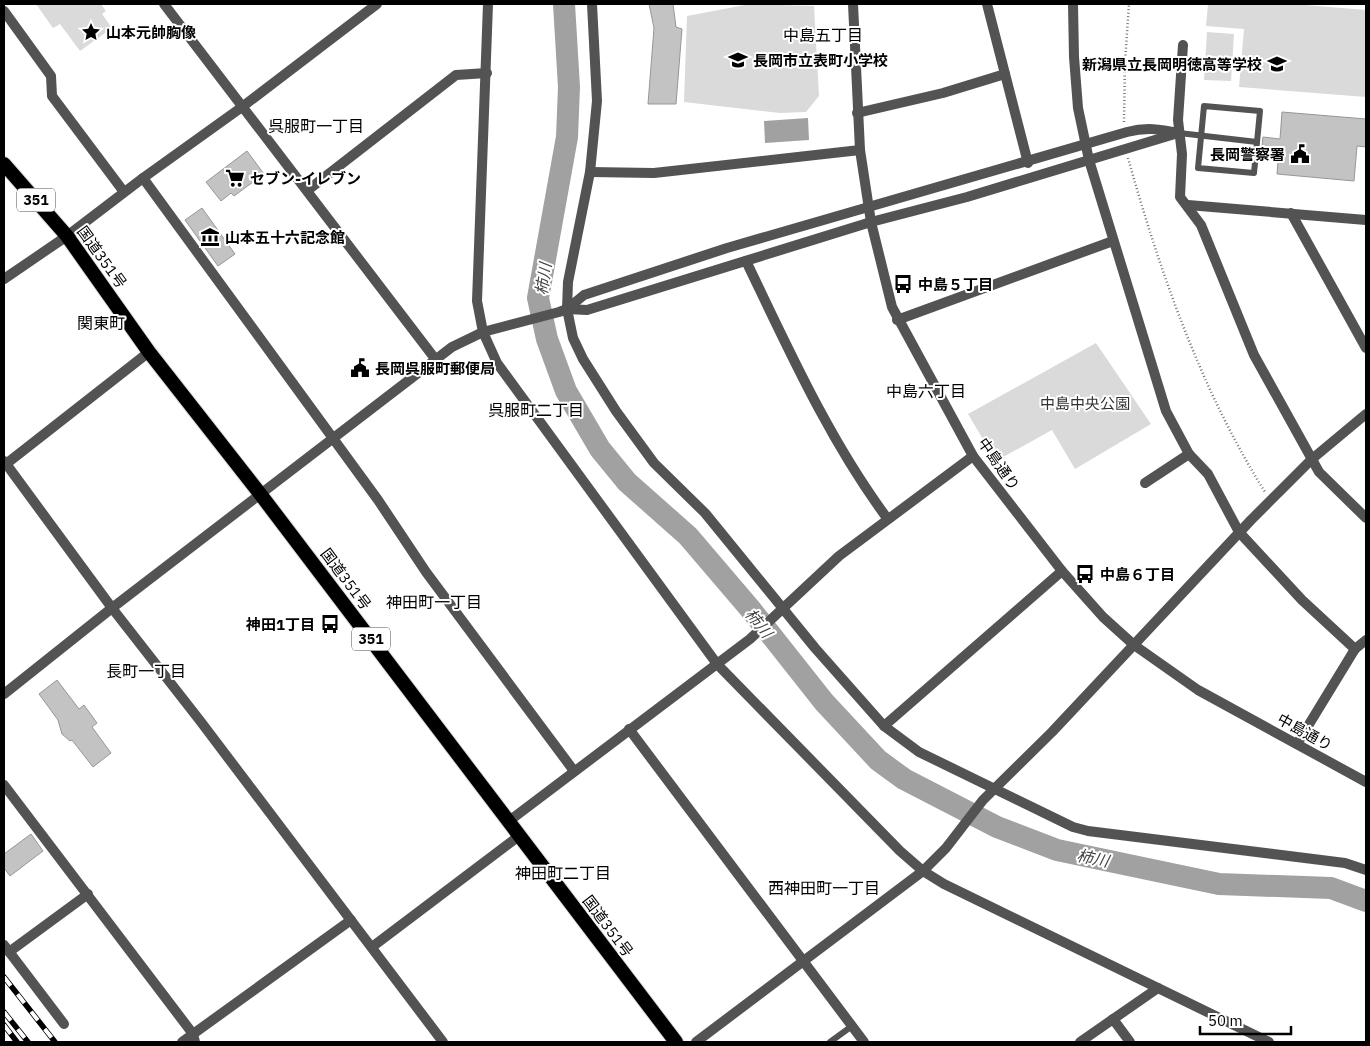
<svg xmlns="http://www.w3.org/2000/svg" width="1370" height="1046" font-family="'IBM Plex Sans','Noto Sans JP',sans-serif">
<rect width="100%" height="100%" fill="#fff"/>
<g fill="#dadada">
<polygon points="36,4 101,4 106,11 102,14 112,28 80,51 60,24 53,28"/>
<polygon points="750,4 814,6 819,96 806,112 780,113 684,102 687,16"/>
<polygon points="1208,4 1292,4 1366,10 1366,97 1239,87 1244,29 1206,26"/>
<polygon points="1207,32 1234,34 1231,81 1204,80"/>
<polygon points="1096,343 1151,424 1075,469 1052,430 996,461 968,414"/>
</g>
<polygon fill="#a1a1a1" points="808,118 809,140 765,143 764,121"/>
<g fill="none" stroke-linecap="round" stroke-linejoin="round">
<polyline stroke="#a1a1a1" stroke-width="22" points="564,4 569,87 567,137 538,298 547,339 566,391 600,449 627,482 688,536 752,611 824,702 878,760 904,779 997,827 1057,850 1219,884 1331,888 1366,901"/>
</g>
<g fill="#c3c3c3" stroke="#979797">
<polygon points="649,4 673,4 676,27 682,29 676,104 648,104 654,28"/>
<polygon points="1282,112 1366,119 1366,147 1357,146 1354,181 1277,174 1279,148 1262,146 1263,137 1280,139"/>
<polygon points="247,151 264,174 234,196 231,193 221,201 206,182"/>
<polygon points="202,208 235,254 218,266 185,220"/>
<polygon points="57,680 79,709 84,705 97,723 92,727 111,753 93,767 72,740 70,741 62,734 58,720 39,694"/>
<polygon points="31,834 43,851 10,876 4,868 4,854"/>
</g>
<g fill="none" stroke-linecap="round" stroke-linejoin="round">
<g stroke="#dbdbdb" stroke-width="16">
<polyline id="trunk" points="4,164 67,236 149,352 261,495 676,1042"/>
</g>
<g stroke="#757575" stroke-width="2.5" stroke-dasharray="1 2.5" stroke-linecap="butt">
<polyline points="1124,122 1125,62 1129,4"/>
<path d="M1128,158C1160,272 1201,390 1265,492"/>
</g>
<g stroke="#535353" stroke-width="6">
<polygon points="1204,106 1260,111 1254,173 1198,168"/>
<polyline points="1179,133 1257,142"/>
<polyline points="830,1042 852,1026"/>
</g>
<g stroke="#535353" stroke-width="10">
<polyline points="592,4 597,101 590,172 568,282 567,309 573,338 583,359 616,411 654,463 705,513 815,648 884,726 919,752 1073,827 1088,831 1345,863 1366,870"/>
<polyline points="987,4 1028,163"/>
<polyline points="1073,4 1074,57 1078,108 1089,160 1166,411 1189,454 1208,474 1239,532 1302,600 1355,649"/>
<polyline points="4,11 51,76 52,96 124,192"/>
<polyline points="1183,45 1178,120 1182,154 1180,197 1201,225 1254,355 1319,472 1366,518"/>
<polyline points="857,113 943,93 1005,74"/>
<polyline points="590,172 654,173 860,150"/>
<polyline points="143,178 378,500 426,572 574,771"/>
<polyline points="308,190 456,75 487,73"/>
<polyline points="1188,205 1366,220"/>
<polyline points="1291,213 1366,348"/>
<path d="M746,261C788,348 829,440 887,518"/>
<polyline points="897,320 1113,241"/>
<polyline points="4,461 112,608 201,722 443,1042"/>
<polyline points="6,464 149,352"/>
<polyline points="1145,483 1189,454"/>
<polyline points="4,694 112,608"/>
<polyline points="884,726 1062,571"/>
<polyline points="629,729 864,1042"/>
<polyline points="1297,744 1355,649 1366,640"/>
<polyline points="4,785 193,1034 195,1042"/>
<polyline points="509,821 750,639 839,556 973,456"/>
<polyline points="4,945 64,1024"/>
<polyline points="372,947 519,836"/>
<polyline points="9,952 88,894"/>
<polyline points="1113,1019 1130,1042"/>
<polyline points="182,1042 351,920"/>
<polyline points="696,1042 923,871 946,848 983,800 1052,732 1251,520 1312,459 1366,414"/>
<polyline points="1080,1042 1158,988"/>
</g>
<g stroke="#535353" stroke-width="10">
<polyline points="164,4 436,360"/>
<polyline points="488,4 477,301 483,332 497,363 717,664 900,851 923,871 944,884 1269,1042"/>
<polyline points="853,4 860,150 871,222 892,307 973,456 1062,571 1103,617 1134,645 1198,690 1366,782"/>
<polyline points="4,279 67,236 143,178 242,107 377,4"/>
<polyline points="567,309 587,310 871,222 967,197 1178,133"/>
<path d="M112,608L452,347L483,332L559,312L567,309L584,295L727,248L1127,132C1146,127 1160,129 1179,133"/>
</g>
<use href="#trunk" stroke="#000" stroke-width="14"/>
<g stroke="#000" stroke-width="5.5">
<g id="rail">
<polyline points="4,977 55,1042"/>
<polyline points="4,1012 28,1042"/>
<polyline points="4,1025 17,1042"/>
</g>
</g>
<use href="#rail" stroke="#fff" stroke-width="4" stroke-dasharray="11" stroke-linecap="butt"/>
</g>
<defs>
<g id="sight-bare" transform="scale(1.5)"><path d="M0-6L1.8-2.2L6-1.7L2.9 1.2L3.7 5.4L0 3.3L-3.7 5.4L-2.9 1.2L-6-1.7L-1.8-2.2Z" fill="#000" stroke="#fff" stroke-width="2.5" paint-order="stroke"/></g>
<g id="school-bare" transform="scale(1.5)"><path d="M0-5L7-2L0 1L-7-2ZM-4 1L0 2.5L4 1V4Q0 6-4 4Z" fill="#000" stroke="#fff" stroke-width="2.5" paint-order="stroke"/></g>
<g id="civic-bare" transform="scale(1.5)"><path d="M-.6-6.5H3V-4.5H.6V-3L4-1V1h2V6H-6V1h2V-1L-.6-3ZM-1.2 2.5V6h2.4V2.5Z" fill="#000" stroke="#fff" stroke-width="2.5" paint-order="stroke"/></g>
<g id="supermarket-bare" transform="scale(1.5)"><path d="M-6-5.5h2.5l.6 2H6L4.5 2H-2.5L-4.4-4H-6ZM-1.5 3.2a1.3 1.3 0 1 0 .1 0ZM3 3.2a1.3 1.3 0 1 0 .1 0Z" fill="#000" stroke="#fff" stroke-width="2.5" paint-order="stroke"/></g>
<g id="museum-bare" transform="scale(1.5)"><path d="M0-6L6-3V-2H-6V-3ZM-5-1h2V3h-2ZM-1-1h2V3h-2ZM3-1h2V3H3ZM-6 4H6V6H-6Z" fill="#000" stroke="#fff" stroke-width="2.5" paint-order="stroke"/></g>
<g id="bus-bare" transform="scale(1.5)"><path d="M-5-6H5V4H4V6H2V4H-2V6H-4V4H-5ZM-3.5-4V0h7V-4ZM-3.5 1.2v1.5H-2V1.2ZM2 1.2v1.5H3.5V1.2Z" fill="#000" stroke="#fff" stroke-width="2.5" paint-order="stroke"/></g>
</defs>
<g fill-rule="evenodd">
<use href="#sight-bare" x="91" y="32"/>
<use href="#school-bare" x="738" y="60"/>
<use href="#school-bare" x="1277" y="64"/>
<use href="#civic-bare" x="1300" y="154"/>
<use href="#supermarket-bare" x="235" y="178"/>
<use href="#museum-bare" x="210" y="237"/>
<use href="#bus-bare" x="903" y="284"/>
<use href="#civic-bare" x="360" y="368"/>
<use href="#bus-bare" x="1085" y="574"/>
<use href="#bus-bare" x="330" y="624"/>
</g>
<g text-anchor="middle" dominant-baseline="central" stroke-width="4" stroke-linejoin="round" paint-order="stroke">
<g fill="#fff" stroke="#4c4c4c" stroke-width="1">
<rect x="17" y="188.5" width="38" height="23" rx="4"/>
<rect x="352" y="627.5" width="38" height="23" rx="4"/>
</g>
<g font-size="14" font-weight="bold" fill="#000">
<text x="36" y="200">351</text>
<text x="371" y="639">351</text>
</g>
<g font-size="15" font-weight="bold" fill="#000" stroke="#fff" text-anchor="start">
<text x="106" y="32">山本元帥胸像</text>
<text x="753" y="60">長岡市立表町小学校</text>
<text x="1262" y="64" text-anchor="end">新潟県立長岡明徳高等学校</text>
<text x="1285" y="154" text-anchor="end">長岡警察署</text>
<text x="250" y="178">セブン-イレブン</text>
<text x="225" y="237">山本五十六記念館</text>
<text x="918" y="284">中島５丁目</text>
<text x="375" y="368">長岡呉服町郵便局</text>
<text x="1100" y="574">中島６丁目</text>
<text x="315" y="624" text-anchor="end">神田1丁目</text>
</g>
<g font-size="15" fill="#000" stroke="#fff">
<text transform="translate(102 257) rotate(54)">国道351号</text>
<text transform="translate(999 464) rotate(55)">中島通り</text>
<text transform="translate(346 579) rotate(53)">国道351号</text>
<text transform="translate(1305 732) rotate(29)">中島通り</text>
<text transform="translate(608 926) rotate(53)">国道351号</text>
</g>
<g font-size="15" fill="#313131" stroke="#fff">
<text x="1085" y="403">中島中央公園</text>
</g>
<g font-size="16" fill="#000" stroke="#fff">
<text x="823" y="35">中島五丁目</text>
<text x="316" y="126">呉服町一丁目</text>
<text x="101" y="323">関東町</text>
<text x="926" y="391">中島六丁目</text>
<text x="536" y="410">呉服町二丁目</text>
<text x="434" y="602">神田町一丁目</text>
<text x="146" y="671">長町一丁目</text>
<text x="563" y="873">神田町二丁目</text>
<text x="824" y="888">西神田町一丁目</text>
</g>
<g font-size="16" font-style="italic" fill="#424242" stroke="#fff">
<text transform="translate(543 279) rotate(-82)">柿川</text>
<text transform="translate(759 623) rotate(51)">柿川</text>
<text transform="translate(1093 858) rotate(12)">柿川</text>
</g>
</g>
<rect width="1370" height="1046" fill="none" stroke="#000000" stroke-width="10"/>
<path d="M1200 1026v8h91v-8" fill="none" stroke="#000000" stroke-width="2.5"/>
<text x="1208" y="1026" font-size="15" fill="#000000" stroke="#ffffff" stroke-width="4" paint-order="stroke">50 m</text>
</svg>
